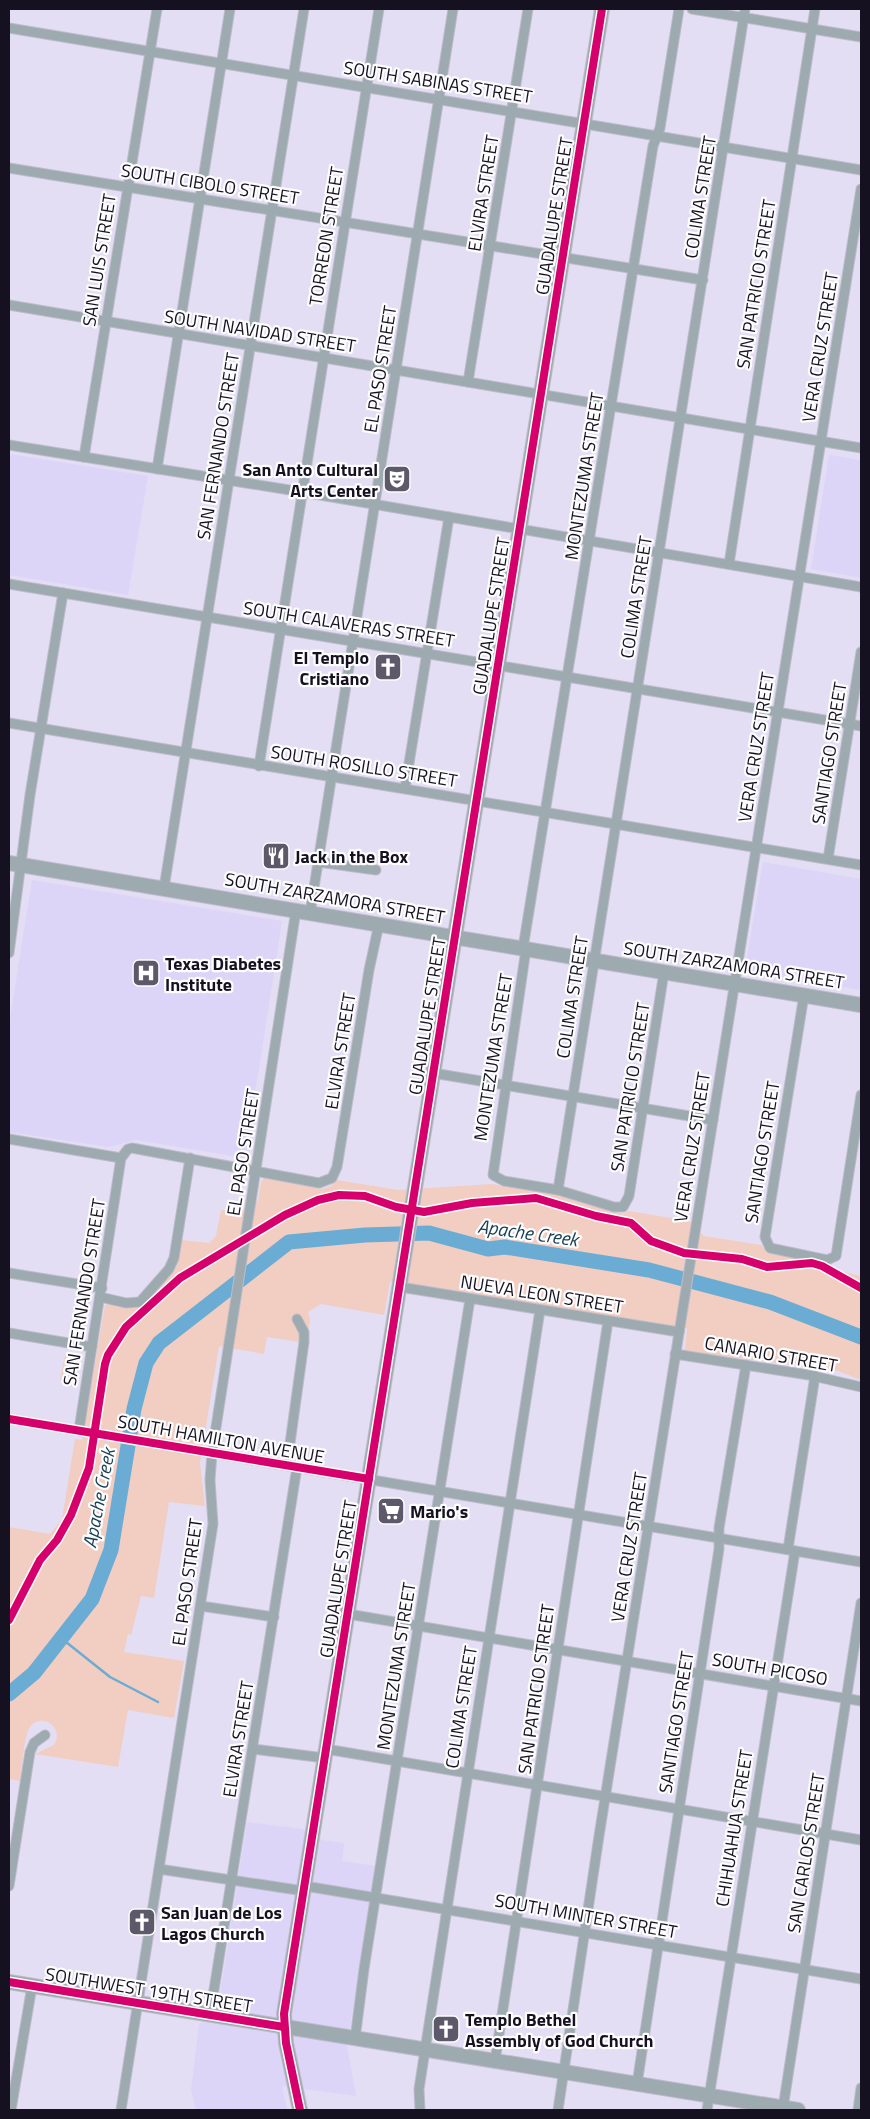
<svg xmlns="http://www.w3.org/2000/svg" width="870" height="2119" font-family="'Titillium Web',sans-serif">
<rect width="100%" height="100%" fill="#e3def4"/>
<g fill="#dcd5f7">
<polygon points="9,454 148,476 128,595 9,575"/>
<polygon points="829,455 861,460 861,578 811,569"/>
<polygon points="763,862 861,879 861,990 745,970"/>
<polygon points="32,880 282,921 245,1158 136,1140 108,1147 9,1132 9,1025"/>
<polygon points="247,1822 303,1829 322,1840 344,1843 342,1861 376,1866 347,2046 356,2096 282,2086 287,2110 196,2110 191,2090 199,2025 218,2008"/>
</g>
<g fill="#f1cec1">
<path d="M264,1178L322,1189L331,1186L337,1180L398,1190L492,1184L555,1195L623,1214L629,1211L689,1221L704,1236L761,1245L769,1253L832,1264V1269L861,1276V1380L838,1371L685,1351L687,1328L390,1282L384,1315L321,1304L308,1312L310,1319L307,1343L267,1337L264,1354L219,1346L200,1463L205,1506L169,1502L154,1598L141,1596L131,1635L128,1634L124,1652L184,1661L174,1718L128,1710L118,1767L35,1754L54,1745C65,1727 41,1712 30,1727C24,1735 22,1769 20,1781L9,1779V1527L50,1534L62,1519L75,1439L82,1440L105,1305L109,1304L134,1308L144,1304L173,1269L182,1240L209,1243L216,1236L221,1210L240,1212L258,1201L261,1182Z"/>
<polygon points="65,1355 79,1357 74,1382 60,1380"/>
</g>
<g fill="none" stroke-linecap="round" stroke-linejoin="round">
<polyline stroke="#6bacd4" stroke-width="2.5" points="61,1638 110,1677 158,1702"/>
<polyline stroke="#6bacd4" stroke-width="15" points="9,1694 34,1673 92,1599 111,1550 134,1409 146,1363 159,1343 289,1242 365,1235 429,1233 488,1249 505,1247 649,1270 770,1302 861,1337"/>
<g stroke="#bfbbcc" stroke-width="11">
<g id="street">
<polyline points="692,9 861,37"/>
<polyline points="9,28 861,170"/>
<polyline points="9,168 703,280"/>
<polyline points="9,305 861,448"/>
<polyline points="468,382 528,9"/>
<polyline points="9,445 302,492 861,587"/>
<polyline points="84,457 157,9"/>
<polyline points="157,469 230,9"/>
<polyline points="729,564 815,9"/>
<polyline points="9,584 861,726"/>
<polyline points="9,723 861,865"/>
<polyline points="259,766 379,9"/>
<polyline points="405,788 449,517"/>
<polyline points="828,859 861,652"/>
<polyline points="318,862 376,870"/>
<polyline points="164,888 304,9"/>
<polyline points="310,913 453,9"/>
<polyline points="523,948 653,146 660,128 679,9"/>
<polyline points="526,949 493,1175 504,1181 558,1190 614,1207 623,1207 629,1196 664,972"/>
<polyline points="9,953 30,795 63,593"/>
<polyline points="804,995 765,1237 770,1248 827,1260 836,1256 861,1095"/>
<polyline points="433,1073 713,1120"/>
<polyline points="9,1139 121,1158"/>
<polyline points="558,1190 745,9"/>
<polyline points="9,1273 102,1288"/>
<polyline points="400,1287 679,1332"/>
<polyline points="100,1297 126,1303 140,1302 169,1269 174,1258 190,1158"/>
<polyline points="9,1333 92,1347"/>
<polyline points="675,1354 809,1375 861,1387"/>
<polyline points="9,1419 861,1562"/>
<polyline points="79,1430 121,1158 128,1149 132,1148 319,1183 332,1178 337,1167 369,970 379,924"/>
<polyline points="287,1465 304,1342 304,1332 297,1319"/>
<polyline points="788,1549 815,1376"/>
<polyline points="201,1606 274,1617"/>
<polyline points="348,1614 861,1701"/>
<polyline points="253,1749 325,1758"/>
<polyline points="326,1749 861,1840"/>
<polyline points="159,1869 304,1891"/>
<polyline points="9,1886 30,1752 34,1743 45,1735"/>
<polyline points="305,1886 861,1979"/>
<polyline points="210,2015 297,1467"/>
<polyline points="355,2039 364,1969 470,1299"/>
<polyline points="495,2061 608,1321"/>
<polyline points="637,2084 719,1549 719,1528 746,1365"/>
<polyline points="783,2108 861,1603"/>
<polyline points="11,2110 32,1986"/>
<polyline points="121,2110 213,1524 210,1480 212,1453 296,910"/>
<polyline points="420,2110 419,2089 540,1310"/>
<polyline points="558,2110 599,1836 861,189"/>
<polyline points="707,2110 795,1551"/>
<polyline points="858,2110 861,2088"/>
</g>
</g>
<g stroke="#bfbbcc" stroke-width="16">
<g id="secondary">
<polyline points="9,863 861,1005"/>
<polyline points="9,1982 798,2110"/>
<polyline points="300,2110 286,2043 284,2014 602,9"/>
</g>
</g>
<use href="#street" stroke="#9dabb0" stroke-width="9"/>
<use href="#secondary" stroke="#9daab0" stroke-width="14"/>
<g stroke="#fdfdfd" stroke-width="11">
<g id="cycleway">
<polyline points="9,1419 369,1479"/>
<polyline points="9,1620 40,1560 57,1540 71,1515 89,1468 105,1364 108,1355 126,1327 180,1278 285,1215 318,1200 339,1195 365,1196 396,1207 424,1212 472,1203 536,1198 596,1216 631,1223 651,1241 684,1253 742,1259 767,1267 812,1263 822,1266 861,1288"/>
<polyline points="9,1982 284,2027"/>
<polyline points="300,2110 286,2043 284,2014 602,9"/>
</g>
</g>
<use href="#cycleway" stroke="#d6006c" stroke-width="8"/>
</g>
<defs>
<g id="theatre-square" transform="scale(1.4375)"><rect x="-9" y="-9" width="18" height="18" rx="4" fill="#5d596b" stroke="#fdfdfd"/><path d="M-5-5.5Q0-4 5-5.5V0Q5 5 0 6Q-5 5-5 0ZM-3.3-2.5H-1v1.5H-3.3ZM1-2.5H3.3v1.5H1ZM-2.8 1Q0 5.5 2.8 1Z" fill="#fff"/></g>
<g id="church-square" transform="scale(1.4375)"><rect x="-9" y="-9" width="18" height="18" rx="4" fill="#5d596b" stroke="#fdfdfd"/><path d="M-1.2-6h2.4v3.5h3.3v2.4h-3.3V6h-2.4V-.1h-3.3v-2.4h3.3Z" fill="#fff"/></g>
<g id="restaurant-square" transform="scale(1.4375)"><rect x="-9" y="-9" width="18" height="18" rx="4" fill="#5d596b" stroke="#fdfdfd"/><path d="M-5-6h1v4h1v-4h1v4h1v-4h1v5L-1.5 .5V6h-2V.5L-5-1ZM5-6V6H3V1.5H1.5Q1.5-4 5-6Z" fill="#fff"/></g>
<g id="hospital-square" transform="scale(1.4375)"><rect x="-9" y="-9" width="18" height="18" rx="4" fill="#5d596b" stroke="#fdfdfd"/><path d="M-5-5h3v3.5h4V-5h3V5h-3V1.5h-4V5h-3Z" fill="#fff"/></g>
<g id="supermarket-square" transform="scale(1.4375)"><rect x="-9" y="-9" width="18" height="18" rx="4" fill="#5d596b" stroke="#fdfdfd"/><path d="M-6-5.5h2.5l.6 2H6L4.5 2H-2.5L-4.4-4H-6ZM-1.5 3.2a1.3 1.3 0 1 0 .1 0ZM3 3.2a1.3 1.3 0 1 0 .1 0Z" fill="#fff"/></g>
</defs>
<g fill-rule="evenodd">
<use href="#theatre-square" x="397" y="479"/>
<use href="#church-square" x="388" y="667"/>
<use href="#restaurant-square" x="276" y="856"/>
<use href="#hospital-square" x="146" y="973"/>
<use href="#supermarket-square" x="391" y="1511"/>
<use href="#church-square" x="142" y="1922"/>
<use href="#church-square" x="446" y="2029"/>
</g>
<g text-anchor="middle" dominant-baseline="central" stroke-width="4.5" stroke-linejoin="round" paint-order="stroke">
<g font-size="18" fill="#151121" stroke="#fdfdfd">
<text transform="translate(438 82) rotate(9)">SOUTH SABINAS STREET</text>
<text transform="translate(210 184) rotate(9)">SOUTH CIBOLO STREET</text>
<text transform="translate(483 193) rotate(-81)">ELVIRA STREET</text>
<text transform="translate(700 197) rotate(-81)">COLIMA STREET</text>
<text transform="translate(554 216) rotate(-81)">GUADALUPE STREET</text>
<text transform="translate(326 236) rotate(-81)">TORREON STREET</text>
<text transform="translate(99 260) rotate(-81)">SAN LUIS STREET</text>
<text transform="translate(756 284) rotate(-81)">SAN PATRICIO STREET</text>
<text transform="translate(260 331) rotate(9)">SOUTH NAVIDAD STREET</text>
<text transform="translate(820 347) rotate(-81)">VERA CRUZ STREET</text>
<text transform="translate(380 369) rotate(-81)">EL PASO STREET</text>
<text transform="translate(218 446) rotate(-81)">SAN FERNANDO STREET</text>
<text transform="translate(584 476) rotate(-81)">MONTEZUMA STREET</text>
<text transform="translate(636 597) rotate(-81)">COLIMA STREET</text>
<text transform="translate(491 616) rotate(-81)">GUADALUPE STREET</text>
<text transform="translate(349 624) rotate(9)">SOUTH CALAVERAS STREET</text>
<text transform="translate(756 747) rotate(-81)">VERA CRUZ STREET</text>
<text transform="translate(829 753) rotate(-81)">SANTIAGO STREET</text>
<text transform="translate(364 766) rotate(9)">SOUTH ROSILLO STREET</text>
<text transform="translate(335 898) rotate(10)">SOUTH ZARZAMORA STREET</text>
<text transform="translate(734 965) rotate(9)">SOUTH ZARZAMORA STREET</text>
<text transform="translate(572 997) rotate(-81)">COLIMA STREET</text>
<text transform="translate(427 1016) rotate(-81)">GUADALUPE STREET</text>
<text transform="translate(340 1051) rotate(-81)">ELVIRA STREET</text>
<text transform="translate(493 1057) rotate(-81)">MONTEZUMA STREET</text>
<text transform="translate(630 1087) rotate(-81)">SAN PATRICIO STREET</text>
<text transform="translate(692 1147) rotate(-81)">VERA CRUZ STREET</text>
<text transform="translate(243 1152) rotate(-81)">EL PASO STREET</text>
<text transform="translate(762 1152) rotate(-81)">SANTIAGO STREET</text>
<text transform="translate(84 1292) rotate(-81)">SAN FERNANDO STREET</text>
<text transform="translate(542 1294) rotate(9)">NUEVA LEON STREET</text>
<text transform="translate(771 1354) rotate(10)">CANARIO STREET</text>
<text transform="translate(221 1439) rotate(10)">SOUTH HAMILTON AVENUE</text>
<text transform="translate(629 1547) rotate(-81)">VERA CRUZ STREET</text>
<text transform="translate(338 1579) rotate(-81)">GUADALUPE STREET</text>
<text transform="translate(187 1582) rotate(-82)">EL PASO STREET</text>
<text transform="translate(396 1666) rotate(-81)">MONTEZUMA STREET</text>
<text transform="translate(770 1669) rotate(10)">SOUTH PICOSO</text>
<text transform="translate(536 1689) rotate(-82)">SAN PATRICIO STREET</text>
<text transform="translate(461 1707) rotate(-81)">COLIMA STREET</text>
<text transform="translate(676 1722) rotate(-81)">SANTIAGO STREET</text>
<text transform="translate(238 1739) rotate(-81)">ELVIRA STREET</text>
<text transform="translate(734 1828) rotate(-81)">CHIHUAHUA STREET</text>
<text transform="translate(806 1853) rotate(-81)">SAN CARLOS STREET</text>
<text transform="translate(586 1916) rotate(10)">SOUTH MINTER STREET</text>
<text transform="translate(149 1990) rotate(9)">SOUTHWEST 19TH STREET</text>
</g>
<g font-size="18" font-weight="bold" fill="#151121" stroke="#fdfdfd" text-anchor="start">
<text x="378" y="469" text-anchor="end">San Anto Cultural<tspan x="378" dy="21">Arts Center</tspan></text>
<text x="369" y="657" text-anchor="end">El Templo<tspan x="369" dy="21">Cristiano</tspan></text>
<text x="295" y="856">Jack in the Box</text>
<text x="165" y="963">Texas Diabetes<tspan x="165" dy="21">Institute</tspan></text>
<text x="410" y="1511">Mario's</text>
<text x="161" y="1912">San Juan de Los<tspan x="161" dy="21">Lagos Church</tspan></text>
<text x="465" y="2019">Templo Bethel<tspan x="465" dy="21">Assembly of God Church</tspan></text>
</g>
<g font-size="19" font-style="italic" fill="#194055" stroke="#fdfdfd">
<text transform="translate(528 1232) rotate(8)">Apache Creek</text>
<text transform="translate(98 1498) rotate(-79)">Apache Creek</text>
</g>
</g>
<rect width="870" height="2119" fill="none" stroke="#151121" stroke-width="20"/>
</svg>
